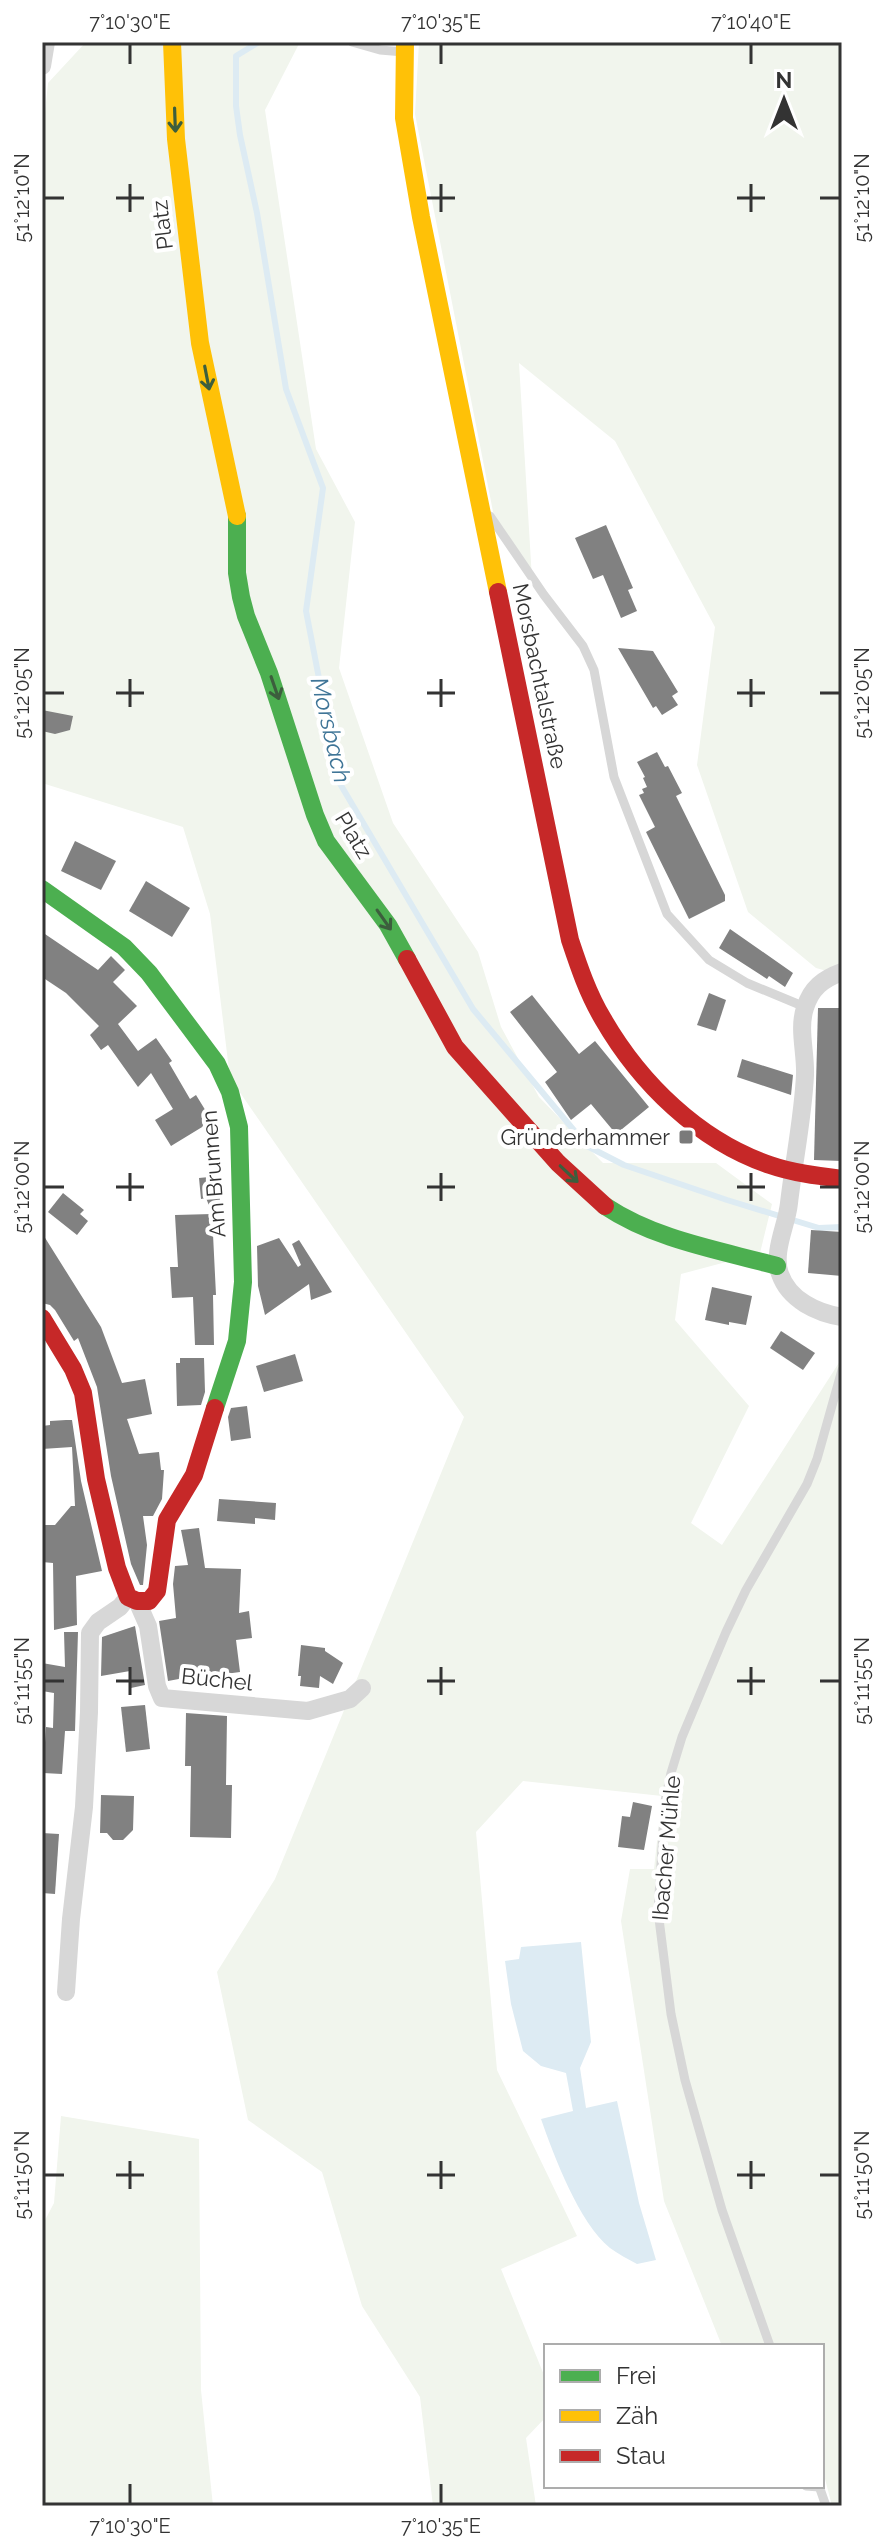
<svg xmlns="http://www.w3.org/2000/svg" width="884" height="2548" font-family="Raleway,sans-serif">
<rect width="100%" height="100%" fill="#fff"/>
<g fill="#f1f5ed">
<polygon points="86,42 300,42 265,110 316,449 355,522 339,668 393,823 478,952 501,1027 539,1097 603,1163 716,1163 772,1204 760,1253 681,1274 675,1320 749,1406 691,1523 722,1545 842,1358 842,2506 832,2506 822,2467 822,2346 722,2346 664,2201 621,1921 630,1869 654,1869 662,1796 523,1781 476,1832 497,2070 577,2236 501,2269 546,2380 546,2417 526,2438 536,2506 433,2506 420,2397 362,2306 322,2172 248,2120 217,1972 275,1879 464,1417 230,1078 210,914 183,827 42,783 42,143 48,83"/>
<polygon points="419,42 842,42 842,975 816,968 748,912 697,765 715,627 615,441 519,363 532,579 497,532 415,114"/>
<polygon points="61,2116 199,2139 201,2390 213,2506 42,2506 42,2226 54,2203"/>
</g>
<path fill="#ddebf3" d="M581,1942L591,2042L580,2068L586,2108L617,2101L639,2203L656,2260L637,2264C628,2259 618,2254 610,2248C579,2223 554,2156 541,2119L573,2111L566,2073L541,2066L523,2051L511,2004L505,1961L519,1959L521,1947Z"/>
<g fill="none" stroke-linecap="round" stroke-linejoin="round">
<polyline stroke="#ddebf3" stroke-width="6" points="259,42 236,56 236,106 240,135 257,213 286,389 323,488 306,611 339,782 473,1009 587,1146 624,1165 727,1200 819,1228 842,1227"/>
</g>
<g fill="#818181">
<polygon points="606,525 633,588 628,590 637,611 621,618 603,575 593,579 575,538"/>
<polygon points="618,648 653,651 678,692 672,696 678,705 662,715 656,706 653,708"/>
<polygon points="42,710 73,716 70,730 55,734 42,731"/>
<polygon points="657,752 665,767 668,766 682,793 676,796 725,895 725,901 689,919 646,832 655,827 639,795 644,793 642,789 647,787 643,778 645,777 637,762"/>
<polygon points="75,841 116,861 101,890 61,871"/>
<polygon points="146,881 190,908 172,937 129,911"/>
<polygon points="730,929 793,973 785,987 769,976 767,979 719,948"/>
<polygon points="42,932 98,970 111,956 125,970 113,982 137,1006 118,1024 138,1051 156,1038 172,1061 169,1063 190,1099 196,1095 212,1121 171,1146 155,1120 173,1109 151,1073 138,1087 108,1045 101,1050 90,1035 99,1026 66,993 42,977"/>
<polygon points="709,993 726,1000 716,1031 697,1025"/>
<polygon points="532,995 579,1054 595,1041 649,1107 616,1134 591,1104 571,1120 545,1082 557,1072 510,1012"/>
<polygon points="818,1008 842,1008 842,1161 814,1160"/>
<polygon points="742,1059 793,1075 791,1095 737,1077"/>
<polygon points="219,1176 221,1227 218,1228 206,1198 201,1199 199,1178"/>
<polygon points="63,1193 84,1210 80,1214 88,1221 77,1235 48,1212"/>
<polygon points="212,1214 216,1295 213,1295 214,1345 195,1345 193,1297 172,1298 170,1267 178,1267 175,1215"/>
<polygon points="811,1230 842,1232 842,1276 808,1273"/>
<polygon points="42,1233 101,1327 122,1383 145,1379 152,1414 127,1419 139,1454 159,1452 161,1470 164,1470 162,1499 153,1516 143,1516 147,1545 143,1585 140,1585 131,1564 111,1476 97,1387 78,1338 74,1341 55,1310 50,1305 42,1303"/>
<polygon points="279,1238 298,1267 301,1265 292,1244 299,1240 332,1292 311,1300 309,1284 265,1315 258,1286 257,1246"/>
<polygon points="712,1287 752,1296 746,1325 729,1322 729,1325 705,1320"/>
<polygon points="781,1331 815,1353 803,1370 770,1348"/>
<polygon points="295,1354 303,1381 264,1392 256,1366"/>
<polygon points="180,1358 204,1358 205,1392 201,1405 177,1406 176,1363 180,1363"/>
<polygon points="247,1406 251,1438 231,1441 228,1417 231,1408"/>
<polygon points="66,1420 72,1420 81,1481 102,1571 76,1576 77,1625 54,1630 53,1563 42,1562 42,1525 55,1525 71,1506 75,1506 72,1447 42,1449 42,1426 50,1425 50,1421"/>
<polygon points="219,1499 276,1503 275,1520 255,1518 255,1524 217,1521"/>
<polygon points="199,1528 205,1568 241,1569 239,1613 249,1611 252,1638 236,1640 240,1672 195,1678 195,1676 168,1681 159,1621 176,1618 173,1584 175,1566 188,1565 181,1530"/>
<polygon points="135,1626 145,1685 131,1688 130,1671 101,1676 102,1637"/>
<polygon points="64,1632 78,1632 75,1731 65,1731 62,1774 43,1773 46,1727 53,1728 54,1693 42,1691 42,1663 65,1667"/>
<polygon points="301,1645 325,1648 325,1651 343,1663 333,1684 320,1676 319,1688 300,1686 301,1676 298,1676"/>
<polygon points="145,1705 150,1749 126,1752 121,1707"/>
<polygon points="186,1713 227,1716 226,1785 232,1785 231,1838 190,1837 191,1766 185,1766"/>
<polygon points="101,1795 134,1796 133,1830 123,1840 113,1840 107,1833 100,1833"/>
<polygon points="633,1802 652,1806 644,1850 618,1847 622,1816 630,1817"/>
<polygon points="42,1833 59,1834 55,1894 42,1893"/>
</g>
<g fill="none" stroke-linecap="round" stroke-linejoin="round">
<g stroke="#d7d7d7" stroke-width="9">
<polyline points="352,42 380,50 404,52"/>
<polyline points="490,516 544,595 583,646 594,670 614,777 667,914 709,960 747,983 805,1007"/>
<polyline points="770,2346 722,2210 685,2080 671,2014 658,1911 665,1801 671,1773 682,1737 726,1632 746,1590 807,1484 817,1459 842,1370"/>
<polyline points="806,2486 819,2487"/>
<polyline points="819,2486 826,2506"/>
</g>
<g stroke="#d7d7d7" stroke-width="18">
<polyline points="42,66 46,42"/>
<path d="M842,972C823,979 811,988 805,1008C798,1029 806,1053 805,1075C803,1117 794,1160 789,1203C787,1225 772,1252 780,1274C789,1300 817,1313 842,1317"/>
<polyline points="137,1601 148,1626 157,1686 162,1698 308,1711 350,1699 362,1688"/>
<polyline points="66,1992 71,1919 84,1807 89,1712 90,1633 98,1622 120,1607 128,1597"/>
</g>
<g stroke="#4caf50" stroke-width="18">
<polyline points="237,516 237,573 241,597 246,616 269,673 315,815 326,841 388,925 407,959"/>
<polyline points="42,889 124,947 149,973 217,1064 230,1092 239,1127 243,1282 237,1341 215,1408"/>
<path d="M605,1206C656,1240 719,1250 777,1266"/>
</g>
<g stroke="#ffc107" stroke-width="18">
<polyline points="172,42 176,139 200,343 237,516"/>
<polyline points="405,42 404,118 421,217 498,592"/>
</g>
<g stroke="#c62828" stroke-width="18">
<path d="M498,592L570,940C579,967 588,994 603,1019C640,1083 699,1141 770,1165C793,1173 818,1176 842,1179"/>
<polyline points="407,959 455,1047 558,1163 605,1206"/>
<polyline points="42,1318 73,1369 83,1393 96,1479 117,1568 128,1597 137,1601 149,1601 157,1591 167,1520 194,1475 215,1408"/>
</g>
</g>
<defs><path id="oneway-shaft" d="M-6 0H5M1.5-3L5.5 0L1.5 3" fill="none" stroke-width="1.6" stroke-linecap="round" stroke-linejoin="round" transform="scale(2)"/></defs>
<g stroke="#3c5e3d">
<use href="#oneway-shaft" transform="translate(175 120) rotate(88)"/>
<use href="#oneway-shaft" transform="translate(207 378) rotate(79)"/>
<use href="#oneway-shaft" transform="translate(275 688) rotate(71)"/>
<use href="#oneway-shaft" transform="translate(384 920) rotate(55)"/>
<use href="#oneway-shaft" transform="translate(569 1174) rotate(43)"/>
</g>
<path fill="none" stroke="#333" stroke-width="3" d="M130,44V64M441,44V64M751,44V64M130,184V212M441,184V212M751,184V212M44,198H64M116,198H144M427,198H455M737,198H765M820,198H840M130,679V707M441,679V707M751,679V707M44,693H64M116,693H144M427,693H455M737,693H765M820,693H840M130,1173V1201M441,1173V1201M751,1173V1201M44,1187H64M116,1187H144M427,1187H455M737,1187H765M820,1187H840M130,1667V1695M441,1667V1695M751,1667V1695M44,1681H64M116,1681H144M427,1681H455M737,1681H765M820,1681H840M130,2161V2189M441,2161V2189M751,2161V2189M44,2175H64M116,2175H144M427,2175H455M737,2175H765M820,2175H840M130,2484V2504M441,2484V2504"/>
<rect fill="#7a7a7a" stroke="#fff" stroke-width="3" x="678" y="1129" width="16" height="16" rx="4"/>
<g text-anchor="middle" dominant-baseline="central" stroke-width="8" stroke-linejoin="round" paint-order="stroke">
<g font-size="22" fill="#333" stroke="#fff">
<text transform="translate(162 225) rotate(-97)">Platz</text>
<text transform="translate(540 676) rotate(78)">Morsbachtalstraße</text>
<text transform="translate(354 835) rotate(59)">Platz</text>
<text transform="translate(213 1174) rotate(-94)">Am Brunnen</text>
<text transform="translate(217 1679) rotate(6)">Büchel</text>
<text transform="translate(666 1848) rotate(-85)">Ibacher Mühle</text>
</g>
<g font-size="22" fill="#333" stroke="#fff" text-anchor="end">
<text x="670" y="1137">Gründerhammer</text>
</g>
<g font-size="24" font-style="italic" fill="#3f7597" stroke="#fff">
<text transform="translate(331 730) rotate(77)">Morsbach</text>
</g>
</g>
<rect width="884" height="2548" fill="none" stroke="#ffffff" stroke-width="88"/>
<rect x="544" y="2344" width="280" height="144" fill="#ffffff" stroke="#adadad" stroke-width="2"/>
<rect x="560" y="2370" width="40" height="12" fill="#4caf50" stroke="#adadad" stroke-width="2"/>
<text x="616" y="2384" font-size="24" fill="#333333">Frei</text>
<rect x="560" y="2410" width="40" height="12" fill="#ffc107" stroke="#adadad" stroke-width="2"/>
<text x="616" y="2424" font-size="24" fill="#333333">Zäh</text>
<rect x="560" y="2450" width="40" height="12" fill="#c62828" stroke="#adadad" stroke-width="2"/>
<text x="616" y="2464" font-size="24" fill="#333333">Stau</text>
<g transform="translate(784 100)" stroke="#ffffff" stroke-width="6" paint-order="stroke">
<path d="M0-6L14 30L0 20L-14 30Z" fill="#333333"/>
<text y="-12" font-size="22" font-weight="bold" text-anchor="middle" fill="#333333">N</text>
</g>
<rect x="44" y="44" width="796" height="2460" fill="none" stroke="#333" stroke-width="3"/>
<g font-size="20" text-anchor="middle" fill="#333">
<text x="130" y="29">7°10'30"E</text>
<text x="441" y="29">7°10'35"E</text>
<text x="751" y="29">7°10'40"E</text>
<text transform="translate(22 198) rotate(-90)" y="7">51°12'10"N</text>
<text transform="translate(862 198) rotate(-90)" y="7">51°12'10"N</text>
<text transform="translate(22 693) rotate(-90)" y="7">51°12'05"N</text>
<text transform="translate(862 693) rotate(-90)" y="7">51°12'05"N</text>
<text transform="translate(22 1187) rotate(-90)" y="7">51°12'00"N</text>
<text transform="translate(862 1187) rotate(-90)" y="7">51°12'00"N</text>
<text transform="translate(22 1681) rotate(-90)" y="7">51°11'55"N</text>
<text transform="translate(862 1681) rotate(-90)" y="7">51°11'55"N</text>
<text transform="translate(22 2175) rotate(-90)" y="7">51°11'50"N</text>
<text transform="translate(862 2175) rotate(-90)" y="7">51°11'50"N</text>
<text x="130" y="2533">7°10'30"E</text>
<text x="441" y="2533">7°10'35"E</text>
</g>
</svg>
